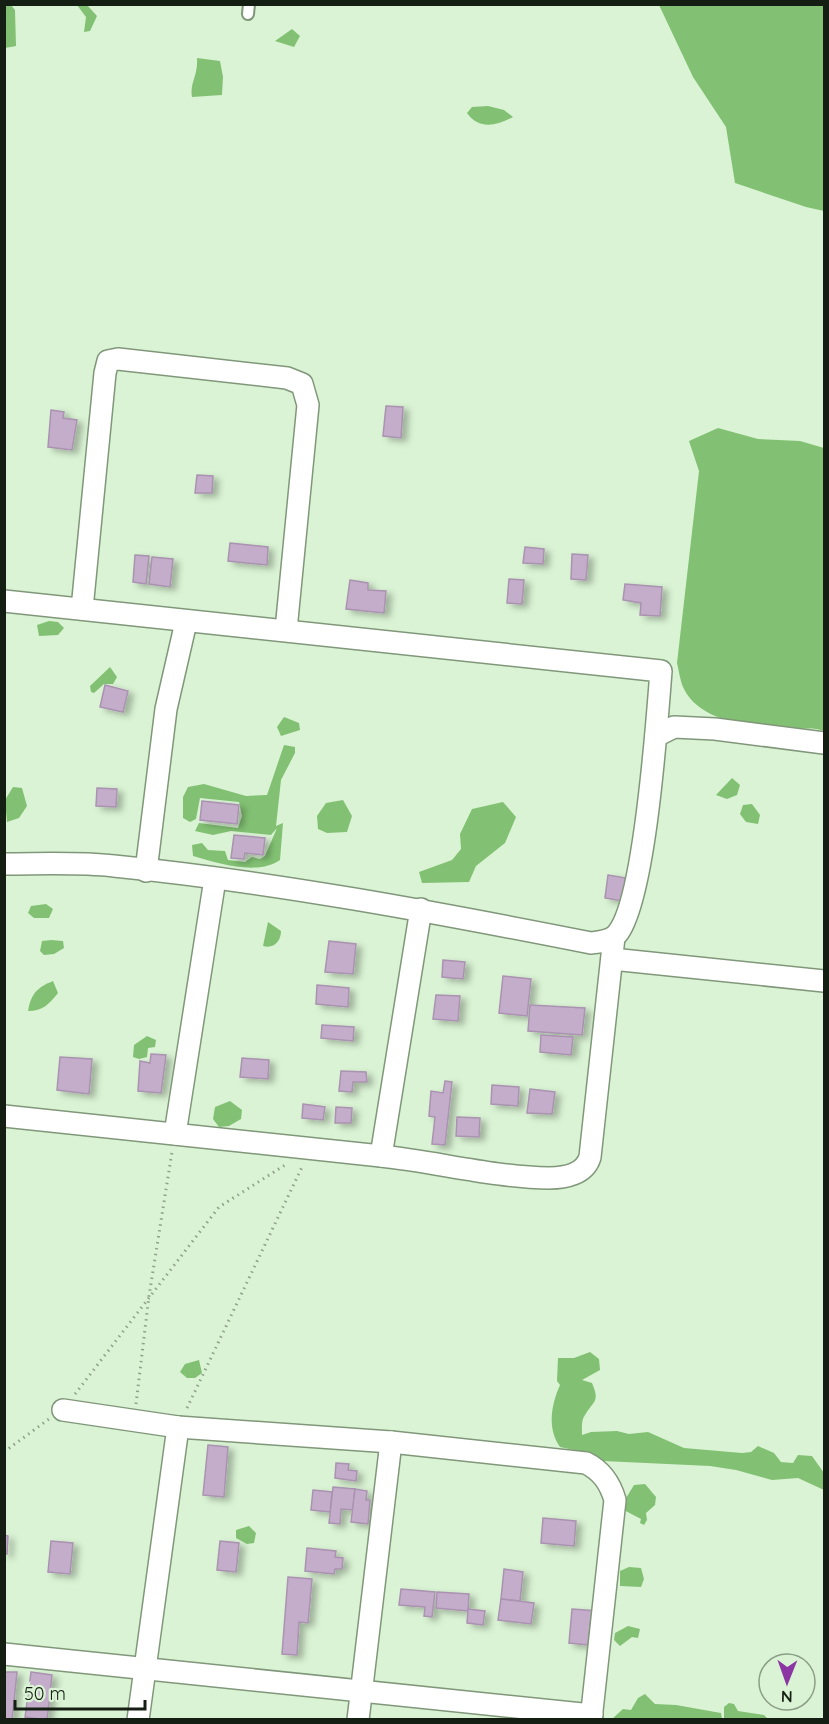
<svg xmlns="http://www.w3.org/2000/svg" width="829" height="1724" font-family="Quicksand,sans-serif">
<defs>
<filter id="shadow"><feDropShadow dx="5.5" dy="3.5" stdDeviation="3" flood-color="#0004"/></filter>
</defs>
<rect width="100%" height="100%" fill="#daf3d4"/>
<g fill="#82c173">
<polygon points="5,4 11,5 15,10 16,46 5,48"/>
<polygon points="77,5 87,5 97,16 90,31 84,32 86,17"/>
<polygon points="659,5 824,5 824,211 806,207 735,183 726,127 693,77"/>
<polygon points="292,29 300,36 294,47 275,41"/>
<path d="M197,58L220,61L223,77L222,95L192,97C190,81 198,77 197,58Z"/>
<path d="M488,106L504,110L513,117C496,126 479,130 467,113L472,107Z"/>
<path d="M718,428L758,439L800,441L824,448V731C813,727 804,729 793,729C759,728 701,724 684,689C680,681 679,671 677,663L699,471L689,441Z"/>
<polygon points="49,621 58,622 64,628 58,635 39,636 37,625"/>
<polygon points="110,667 117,677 113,684 104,684 94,693 91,692 90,686"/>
<polygon points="284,717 299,723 300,730 281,736 277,727"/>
<path d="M284,745L295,747V753L281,780L276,826L283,823L280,860C258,876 217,863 193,856L192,845L202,843L208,850L225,851L228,860L245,862L252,857L260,859L265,856L277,828L271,835L231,831L213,835L195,831L199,823L238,828L242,816L239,802L200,798L196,819L190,822L183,818V797L188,787L204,784L246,796L267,795Z"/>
<polygon points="732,778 740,785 737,795 727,799 716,795"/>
<polygon points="13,787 22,788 27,806 19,818 7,822 5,800"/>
<polygon points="343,800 352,816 347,832 327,833 318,829 317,816 326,803"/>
<polygon points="503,802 516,817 505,843 476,866 469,882 422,883 419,872 452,860 461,849 460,834 472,809"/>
<polygon points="752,804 760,815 758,824 746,822 740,814 743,805"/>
<polygon points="46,904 53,909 49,918 34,918 28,913 31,906"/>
<path d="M268,922L281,931C281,941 274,949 263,946Z"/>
<polygon points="51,940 63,941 64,948 54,954 44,955 40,951 42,941"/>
<path d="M53,981L58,993C49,1004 43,1011 28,1011C31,993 38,987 53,981Z"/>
<polygon points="147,1036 156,1040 155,1047 148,1048 147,1057 139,1059 133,1057 134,1045"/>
<polygon points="230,1101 242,1110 241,1119 229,1126 219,1127 213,1119 215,1107"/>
<path d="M590,1352L599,1359L600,1370L582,1380L592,1383C600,1402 594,1400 585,1415C581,1420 582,1429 582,1435L591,1432L617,1431L629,1434L648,1432L684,1448L742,1453L751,1452L758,1446L774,1453L781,1462L793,1463L798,1455L812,1456L824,1473V1490L798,1478L772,1480L736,1470L710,1466L603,1461L583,1452L560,1447C547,1429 551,1405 560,1385L557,1381L558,1358H574Z"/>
<polygon points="199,1360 202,1373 195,1378 187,1378 180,1372 185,1364"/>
<polygon points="645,1484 656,1497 655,1505 646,1513 647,1520 644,1525 640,1523 641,1519 620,1508 634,1485"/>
<polygon points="249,1526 256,1533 254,1543 247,1544 236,1538 236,1530"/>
<polygon points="629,1567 641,1568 644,1579 641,1587 620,1586 620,1571"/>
<polygon points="628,1626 640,1629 638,1638 632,1637 620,1646 614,1640 615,1633"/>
<polygon points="645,1694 655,1704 676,1705 721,1713 722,1719 612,1719 623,1709 631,1710 638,1698"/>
<polygon points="729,1703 734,1704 738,1711 764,1715 768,1719 724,1719 724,1707"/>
</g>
<g fill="#c4adcb" stroke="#aa93b0" stroke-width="1.5" filter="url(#shadow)">
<polygon points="386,406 403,407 401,438 383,436"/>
<polygon points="51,410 64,412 63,418 77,420 72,450 48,447"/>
<polygon points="197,475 213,476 212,493 195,493"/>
<polygon points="230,543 268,547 267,565 228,561"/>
<polygon points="525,547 544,549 543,564 523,563"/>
<polygon points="572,554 588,555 586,580 571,579"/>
<polygon points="135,555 149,556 146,584 133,582"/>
<polygon points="152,557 173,559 170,587 149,584"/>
<polygon points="509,579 524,580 522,604 507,603"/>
<polygon points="350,580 368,583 368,590 386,591 384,613 346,609"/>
<polygon points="625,584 662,587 660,616 640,615 641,603 623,600"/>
<polygon points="105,685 128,691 123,712 100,707"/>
<polygon points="97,788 117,789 116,807 96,806"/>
<polygon points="202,801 239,805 237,824 200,820"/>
<polygon points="234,835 265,838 263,855 245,853 244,859 231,858"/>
<polygon points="608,875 626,878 622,901 605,898"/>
<polygon points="329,941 356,944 353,974 325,972"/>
<polygon points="443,960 465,962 463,979 442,977"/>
<polygon points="503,976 531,979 527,1016 499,1013"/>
<polygon points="317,985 349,988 348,1007 316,1004"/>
<polygon points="436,995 460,996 458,1021 433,1019"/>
<polygon points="530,1005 585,1008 582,1035 528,1031"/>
<polygon points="322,1025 354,1027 353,1041 321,1038"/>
<polygon points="541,1035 573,1037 571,1055 540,1052"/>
<polygon points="151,1054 166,1055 161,1093 138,1091 140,1061 150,1063"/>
<polygon points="60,1057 92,1059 89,1094 57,1090"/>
<polygon points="242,1058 269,1060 268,1079 240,1077"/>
<polygon points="341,1071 366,1072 367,1082 353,1082 352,1092 339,1091"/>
<polygon points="445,1081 452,1082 445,1145 432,1144 435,1117 429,1116 431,1091 443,1093"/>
<polygon points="492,1085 519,1087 518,1106 491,1104"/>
<polygon points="530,1089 555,1092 552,1114 527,1113"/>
<polygon points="303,1104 325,1107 323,1120 302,1118"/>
<polygon points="336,1107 352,1108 351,1123 335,1123"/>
<polygon points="457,1117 480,1118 479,1137 456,1136"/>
<polygon points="208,1445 228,1447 224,1497 203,1495"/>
<polygon points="336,1463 349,1464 348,1470 357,1471 356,1481 335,1478"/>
<polygon points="333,1487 355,1489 353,1510 341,1509 340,1524 329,1523"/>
<polygon points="355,1489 367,1491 366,1500 370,1500 368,1524 351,1522"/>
<polygon points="313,1490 332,1492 330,1512 311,1510"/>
<polygon points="543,1518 576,1521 574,1546 541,1543"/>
<polygon points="4,1535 8,1536 7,1554 4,1554"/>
<polygon points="51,1541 73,1543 70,1574 48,1572"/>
<polygon points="220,1541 239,1543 236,1572 217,1570"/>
<polygon points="307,1548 336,1551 335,1557 343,1558 342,1569 335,1569 334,1574 305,1571"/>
<polygon points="504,1569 523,1572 520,1601 501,1599"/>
<polygon points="288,1577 312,1579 308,1623 299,1622 297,1655 282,1654"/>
<polygon points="401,1589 435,1592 432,1617 424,1616 425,1607 399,1605"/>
<polygon points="437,1592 469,1594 468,1611 436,1608"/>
<polygon points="501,1599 534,1603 531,1624 498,1620"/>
<polygon points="468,1609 485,1611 483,1625 467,1623"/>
<polygon points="572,1609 598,1611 597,1618 591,1618 588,1645 569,1643"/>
<polygon points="4,1672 17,1672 12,1720 4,1720"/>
<polygon points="31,1672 52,1675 47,1720 25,1717"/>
</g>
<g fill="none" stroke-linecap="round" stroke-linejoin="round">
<g stroke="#80977a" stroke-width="14">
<polyline id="service" points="248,14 249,4"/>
</g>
<g stroke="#80977a" stroke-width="24">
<g id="minor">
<path d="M4,601L661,671C657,721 645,901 617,934C611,941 600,942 591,943C434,912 274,882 114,866C78,862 41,864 4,864"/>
<polyline points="82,609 105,373 108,361 118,359 287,378 302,384 308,405 286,630"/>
<polyline points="656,736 674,727 715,729 824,743"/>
<polyline points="146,871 166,709 186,622"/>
<polyline points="612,959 824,981"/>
<path d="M4,1116C130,1129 256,1142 381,1156C437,1162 493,1177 549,1178C565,1178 585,1174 590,1157L614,937"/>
<polyline points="175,1134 215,879"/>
<polyline points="381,1156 421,909"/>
<path d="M63,1410L178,1427L391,1442L586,1463C602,1471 610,1483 615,1500L591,1720"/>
<polyline points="4,1654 592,1715"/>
<polyline points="138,1720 178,1427"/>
<polyline points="358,1720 391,1442"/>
</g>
</g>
<g stroke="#8fa28b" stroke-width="3" stroke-dasharray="1.5 4.5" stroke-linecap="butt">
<polyline points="75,1394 219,1207 285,1165"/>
<polyline points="136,1404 149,1296 172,1152"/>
<polyline points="187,1408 303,1165"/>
<polyline points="4,1452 49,1419"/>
</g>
<use href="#service" stroke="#fff" stroke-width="10"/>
<use href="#minor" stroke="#fff" stroke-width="21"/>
</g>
<rect width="829" height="1724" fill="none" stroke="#151e13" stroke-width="12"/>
<g transform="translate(787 1682) rotate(181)"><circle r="28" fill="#daf3d4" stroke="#8b9e87" stroke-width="1.5"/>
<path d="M0-4.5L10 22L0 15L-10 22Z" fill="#8c36a3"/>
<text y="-9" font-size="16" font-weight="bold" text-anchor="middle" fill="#151e13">N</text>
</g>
<path d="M15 1700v9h130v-9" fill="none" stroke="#151e13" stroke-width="3"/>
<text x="24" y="1700" font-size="18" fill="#151e13" stroke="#daf3d4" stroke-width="4.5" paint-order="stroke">50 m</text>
</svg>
